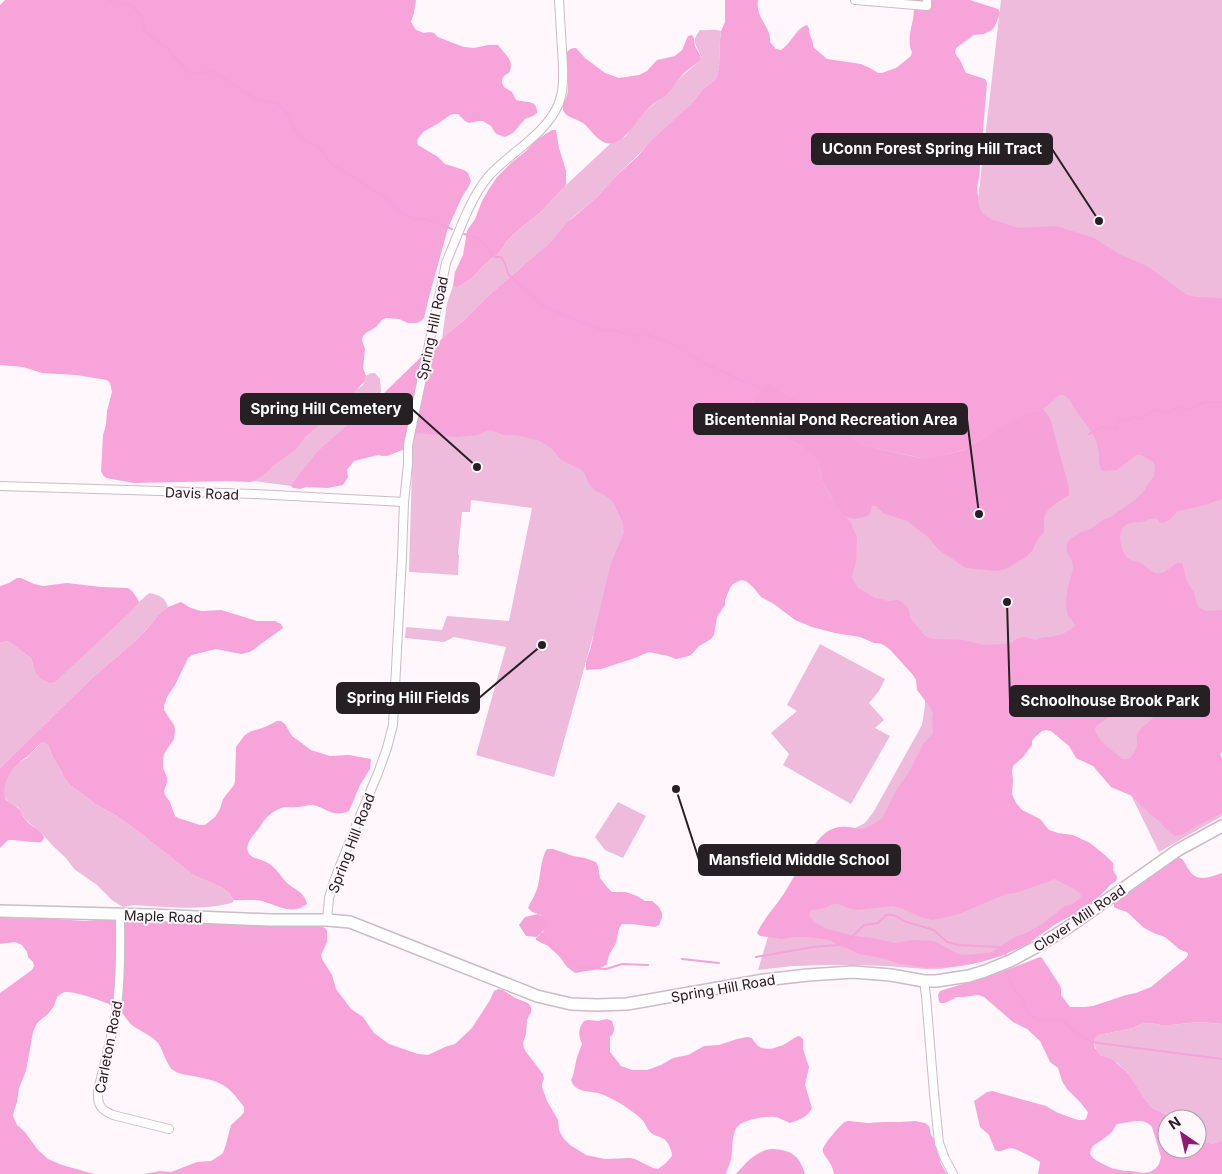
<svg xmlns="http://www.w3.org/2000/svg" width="1222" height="1174" font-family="Inter,sans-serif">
<rect width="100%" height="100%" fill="#fff7fc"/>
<g fill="#eebbdc">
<path d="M1001,0H1222V677L1168,702L1222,768V816L1159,852L1127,787L995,687L936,746L1108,887L983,961L968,965L940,969H925L887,966L852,965H828L793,966L758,970L768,937L851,830L865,823L874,811L922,725L925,706V700L920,681L895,653L877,641L739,578L620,639L593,636L554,777L476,755L506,647L454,637L444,642L405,638L406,627L442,630L447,616L509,621L532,508L471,500L470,512H462L458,554L459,555L458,575L409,572L413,434L524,265L490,294L463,321L442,339L447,303L453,286L457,288L472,278L485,264L499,253L507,241L517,231L541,212L566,185L610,144L618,141L626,136L638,119L648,109L665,95L683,75L701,60C701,47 688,45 700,30C708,31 713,28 721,31L720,40L719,67L717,76L715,80L703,89L691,104L616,176L596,198L570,220L974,233Z"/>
<polygon points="371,373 375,373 380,379 381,391 379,398 357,416 313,457 304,469 293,482 291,486 254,481 298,446 331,410 343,404 356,390 363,385 365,381 366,376"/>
<path d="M150,593C160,596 165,597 168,607L161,612L147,629L134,642L92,678L0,768V643L3,642L8,641L31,658L35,672L139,602L148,594Z"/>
<polygon points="820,644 885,679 879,691 869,703 884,720 875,728 890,736 851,804 783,765 789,754 771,733 797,711 787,705"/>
<path d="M44,742L48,745L53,758L62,772L63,776L69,784L95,804L117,816L139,832L193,875L221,887L229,893L234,900L232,903C200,911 167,907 134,905L123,907L113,901L97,885L74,869L66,858L56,849L42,834L25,819L18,807L9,803L6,799L2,791L1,786L3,782L18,763L27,758L40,744Z"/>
<polygon points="618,802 646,816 623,858 605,850 595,837"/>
<path d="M1199,1022L1222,1024V1140C1214,1146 1205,1143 1197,1138V1119H1174L1151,1107L1145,1101L1128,1073L1117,1063L1100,1055L1097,1052L1094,1043L1095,1038L1099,1035L1133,1028L1141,1024L1151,1023L1161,1025H1170Z"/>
</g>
<g fill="#f7a4db" fill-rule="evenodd">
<path d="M5,0H416L414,13L411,22L416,30L424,33L430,32L434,33L438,37L453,43L464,47L474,48L488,45H498C505,55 515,60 509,73C504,75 502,77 502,83L504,87L512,92L516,100C525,103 538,99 537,113L533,116L525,119L513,133L505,137L496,134L491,126L483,121H479L469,123L465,121L458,114H454L450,115L439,123L423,132L417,140L418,145L438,157L445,164L464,170L468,173L471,181L469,186L462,197L448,228L429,297L424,318L421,321L417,323H408L399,319L386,318L382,320L376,327L366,333L363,336L362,340L365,349L363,368L366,376L365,381L343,404L331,410L323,421L307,436L295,450L273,466L266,473L254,481L250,482L227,481L134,483L106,478L103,475L101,471L103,435L106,425L107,411L112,392L110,383L107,380L76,375L42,373L23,367L0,365V5Z"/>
<path d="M725,0H758C755,18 772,28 770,42L776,49L781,50C792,43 795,29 807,25C810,29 809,31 810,35C812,41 813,40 813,47L827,59L861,64L870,68L878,73H882L896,68L911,56L912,52C907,43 911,28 913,19C914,14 914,8 913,2L911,0H970L998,9L1000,13L995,26L992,30L984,34L974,35L956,48L955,53L960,60L966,73L985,79L987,83L979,178L977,187L979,206L983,214L991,219L1019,228L1056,226L1094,238L1121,255L1147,266L1187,295L1197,297L1222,298V499L1205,505L1178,511C1172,516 1169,523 1160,523L1157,519C1151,518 1147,520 1142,522C1138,522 1134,522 1130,523C1117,527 1119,543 1124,553C1129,563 1137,560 1144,565C1149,569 1153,575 1161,573C1166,572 1172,566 1177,563H1182L1187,581L1194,593L1198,607L1206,611L1222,610V752L1220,754L1222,758V813L1191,829L1184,834L1175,836L1165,828L1159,821L1151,815L1132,796L1111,787L1093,766L1080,760L1076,758L1069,746L1051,731L1046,730L1042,731L1035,737L1032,741V745L1023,757L1013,766L1012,771L1013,780L1012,794L1016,803L1022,810L1040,819L1049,830L1058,833L1073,835L1090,843L1106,856L1113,863V870L1117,877L1116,881L1110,885L1101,895L1081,911L1057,923L1026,945L1001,956L981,962L950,967L927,968L900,964L882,958L859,954L851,950L838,945L830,940L809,937H795L781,939L776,938L760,936L757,933C764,918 776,906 785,892C795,876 814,838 830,830C835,827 842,826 848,827C852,827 856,829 860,829C867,829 878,822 883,817L897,789L909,772L923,744L933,734L932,720L933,714L930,707L917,690L916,680L913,675L885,644L874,643L860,637L835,633L812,627L795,620L774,604L761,597L753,587L746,581L741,580L733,584L730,588L725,600V605L717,617L714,635L711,639L699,646L693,653L689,656L676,659L668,656L649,652L632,659L601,669L586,670V661L590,650L611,563L624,533L623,523L613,502L606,496L594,490L588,482L585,474L582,470L561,460L552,449L540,441L517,435H504L490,430L486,431L478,435L457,437L418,433L408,438L404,449L400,451L387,456H383L378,455L354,461L347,470L348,477L343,485L327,488L306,487L300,489L293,488L291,486L293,482L316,453L357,416L379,398L423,355L463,321L490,294L549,244L567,223L596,198L616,176L638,156L651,141L691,104L703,89L715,80L717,76L719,67L720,40L721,31L725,22ZM771,385L779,391L795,398L805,405L817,410L824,416L828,424L862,445L923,458L937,457L965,449L1002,425L1027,413L1042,410L1060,395C1064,395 1064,395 1067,397C1071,401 1073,406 1076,411C1085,423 1095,433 1098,448C1100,456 1097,463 1102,471L1117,470L1136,455H1141L1153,462L1155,466L1154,476L1146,487L1144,491L1135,500L1112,516L1103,520L1092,528L1079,533L1068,541C1063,556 1073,556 1073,567C1073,572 1071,575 1070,579C1067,590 1064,604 1068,615C1070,618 1073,622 1075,625L1074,627C1068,631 1062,635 1055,636C1048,638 1043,636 1036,640L1025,637L1018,638L1011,643L1002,644L984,645L964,640L933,639L929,638L925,636L910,618L909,609L902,602L898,600L889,601L875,598L858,588L853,580L852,576L856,562L857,538L850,521L840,512L823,484L821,479L819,465L817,461L808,452L779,433L765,426L749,412C749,400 763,392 771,385ZM1147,688L1160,698C1160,707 1155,717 1148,723C1144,726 1140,729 1137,734C1136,737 1137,738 1137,742C1137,750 1134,753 1129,759H1122C1113,750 1098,743 1095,729C1098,723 1103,722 1108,718C1115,712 1118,707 1121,700L1138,691ZM1055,879C1063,884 1073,887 1080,893L1081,897C1076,902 1072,905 1065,906L1042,924L1026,933L1013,938L990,953L963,955L958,954L934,941L914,940L895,943L873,938L854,936L827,929L814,922L809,915L811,910L825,908L833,904H838L848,908L858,910L892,906L901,908L923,918L933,920L959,914L1006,894L1016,893Z"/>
<path d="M692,35C695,39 694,41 695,46C697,51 701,54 701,60C695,65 688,69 683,74C677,81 672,89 666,95C660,100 653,103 648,109C637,119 630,135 617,142C601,149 593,131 583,123C577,119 568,118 564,112C561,107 564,102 566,98C568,93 568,88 568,83C566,74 559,47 576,48L585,58L605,73L619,78L639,75L647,71L657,60L675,56L682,50L688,36Z"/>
<polygon points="552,130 556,130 559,148 566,171 566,185 541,212 517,231 507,241 499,253 485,264 472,278 457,288 453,286 455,272 463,255 467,231 475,219 482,201 489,189 497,177 511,163 526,151 536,140"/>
<polygon points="17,578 21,578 34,584 43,586 67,583 101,587 128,588 132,591 137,598 139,602 129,613 55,682 50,683 41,679 35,672 31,658 12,644 8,641 3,642 0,643 0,586 9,583"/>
<path d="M181,602L189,607L197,610L202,611L221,610L257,621H275L281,624L283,628L250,652L241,654L216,649L192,655L188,658L175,685L167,697L164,706V710L174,725L175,730L174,739L164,754L163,758V768L167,777V782L164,791L165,795L170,802L175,816L178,818L200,825H205L215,817L220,809L223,799L234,785L235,781L236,747L244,736L248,733L252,731L265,727L277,721H281L285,724L292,736L311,750L330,756L349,755L371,759L370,769L360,785L349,811C331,819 325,806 312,805C307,805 302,807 297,807C293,808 289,807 285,807C272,810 265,818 259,828C255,834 250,838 248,844C247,848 247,852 250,855C254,859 262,859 268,863C276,868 280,875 286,882C293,889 305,892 307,904C292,916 277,905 262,901C253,899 243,901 234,900L229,893L221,887L193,875L139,832L117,816L95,804L69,784L63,776L62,772L53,758L48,745L44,742C35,745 32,755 24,759C11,768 0,785 6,800C10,804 16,805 19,809C22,812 22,816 25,819C30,826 40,829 44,837L42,842C33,843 18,840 8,840L0,848V768L92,678L134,642L147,629L161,612L168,607Z"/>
<path d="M547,849H553L573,856L585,858L596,862L598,866L600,878L607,887L612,892H626L637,896L645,901H652L659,907L662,913V918L659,925L655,927L632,924H622L619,928L616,943L609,955L607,964L599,969L575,973L567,967L559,956L548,946L536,940V938L543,932L545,926L541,915L532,912L528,908C530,902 535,896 537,889C541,877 540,859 547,849Z"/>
<path d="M1177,857L1182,859C1185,862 1186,866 1189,870C1197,883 1210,877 1222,873V1024L1199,1022L1170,1025H1161L1151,1023L1141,1024L1133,1028L1099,1035L1095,1038L1094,1043L1095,1048L1100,1055L1113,1060L1128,1073L1145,1100L1151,1107L1174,1119H1167V1149H1197V1138C1205,1143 1214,1146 1222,1140V1174H1038L1040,1162C1036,1159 1015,1148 1011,1148C1004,1149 1001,1153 995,1150L989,1135L980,1127L974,1101L987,1092L992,1091L1046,1106L1058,1113L1078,1120H1084L1086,1119L1088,1112L1080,1102L1067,1089L1062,1081L1058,1068L1050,1062L1040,1041L1027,1029L1013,1022L984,997L978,995L964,997H957L945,1003H941L939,1002L938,995L940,991L1004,971L1040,957L1042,958L1059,984L1061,988V995L1070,1007H1085L1093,1006L1126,995L1136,993L1151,987L1185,959L1188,955V953L1179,949L1165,937L1156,934L1144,928L1127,912L1118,909L1114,907V902L1134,889L1158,868ZM1135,1121C1142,1121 1147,1121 1152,1127L1161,1157L1159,1164L1156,1168L1150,1172L1143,1173L1131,1171H1125L1111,1168L1097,1161L1093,1158L1090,1154L1091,1149L1094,1145L1102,1140L1112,1132L1117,1124Z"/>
<path d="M0,918L54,919L86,921L119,918L216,924L320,926L325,928L327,931V942L321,955L322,959L332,975L336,989L351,1009L363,1017L374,1033L389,1044L418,1054L428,1055L445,1047L455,1044L472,1028L490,1000L494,991L498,989L503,990L515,998L528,1003L531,1007V1012L527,1020L526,1034L523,1043L524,1048L526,1052L543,1074L544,1079L542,1083V1087L547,1101L558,1120L559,1130L563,1138L570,1145L586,1155L605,1159L630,1158L635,1159L653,1168L658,1169L666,1163L672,1156C672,1150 668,1142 664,1139C659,1136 654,1136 650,1132C647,1129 646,1125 644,1122C636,1112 613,1098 601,1094C590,1090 576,1094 571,1080L573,1076L577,1057L582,1044C578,1035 578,1029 584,1021L588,1020L598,1021L607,1019L612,1021C614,1027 616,1032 610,1037V1052L621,1066L632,1070H647L661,1065L673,1058L688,1055L704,1046L719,1045L737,1039L747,1037L752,1038C753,1040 755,1043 757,1045C764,1052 777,1048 785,1044C790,1041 793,1038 799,1036L803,1039V1049L809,1067L805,1085L812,1108C808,1117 799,1120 790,1123C785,1121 780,1118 775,1117C765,1116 744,1119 737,1127C731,1136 733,1149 731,1159C730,1164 727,1169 726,1174H144L160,1171L171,1172L197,1162L211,1161L219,1156L223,1153L226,1144L231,1125L241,1116L244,1112V1107C229,1087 224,1082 198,1077C190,1075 180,1075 173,1070C167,1066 163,1050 158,1043C151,1035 142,1032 133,1026C127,1021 124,1014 118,1009C110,1003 77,992 67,992C63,992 60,994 57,997L54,1006L48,1014L37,1023L33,1032L26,1071L19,1088L17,1102L14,1111L13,1116L17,1125L24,1131L38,1150L48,1159L62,1165L94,1174H0V993L32,970L34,966L33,962L28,957L27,952L22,945L15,942L0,944Z"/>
<path d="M849,1121L868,1123L883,1122H900L915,1121L925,1123L929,1126L931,1135L934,1139L941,1164L947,1174H834C833,1170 832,1166 830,1163C828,1159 822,1154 823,1149C823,1145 841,1124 845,1122C846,1121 848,1121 849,1121Z"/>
</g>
<g fill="#f5a2d9">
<path d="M766,384H771L779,391L795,398L805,405L817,410L824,416L829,424L862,445L918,458L937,457L965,450L1002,425L1027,413L1042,410H1044L1050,418L1069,488V495L1055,504L1048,510L1044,518V532L1038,539L1032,551L1026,557L1006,569L998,571L966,568L939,550L928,537L907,521L883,513L876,506H872C869,516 870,516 860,518C841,522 837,507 830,494C827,490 824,485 822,481C820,476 821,470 819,465C818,461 813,457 810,454C792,437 765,431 749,412C749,405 761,390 766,384Z"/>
<polygon points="538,914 544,917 548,926 537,937 526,936 519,925 525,917"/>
<path d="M772,1149C791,1150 799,1155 805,1174H736C746,1162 757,1150 772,1149Z"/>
</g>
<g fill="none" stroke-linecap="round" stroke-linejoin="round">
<g stroke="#f5a2d9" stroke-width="2">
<polyline points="109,0 131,5 141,15 145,31 168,49 188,72 203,73 213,71 257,100 277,103 289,115 295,130 303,140 317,145 331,163 386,198 400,212 414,219 426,219 452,229"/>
<polyline points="464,234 478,238 495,257 501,257 505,263 508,274 544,307 604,331 613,330 634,336 644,334 657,338 676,346 706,364 740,380 765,389"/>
<polyline points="1089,434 1101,427 1115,429 1117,426 1117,421 1119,419 1127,421 1133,417 1142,419 1151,412 1156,410 1169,412 1181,407 1189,409 1194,408 1205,402 1222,402"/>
<polyline points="541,933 554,948 577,967 606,969 622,964 648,965"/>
<polyline points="756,957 813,947 837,945 847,942 864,925 878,923 886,915 894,915 904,921 934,930 947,942 959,945 998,947 1005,952 1006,957"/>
<polyline points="682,959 719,963"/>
<polyline points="1005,969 1013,988 1022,997 1028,1013 1040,1021 1062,1020 1074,1031 1091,1042 1222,1059"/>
</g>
<g stroke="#cdbbc6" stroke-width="10">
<g id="street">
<polyline points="855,0 927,6 927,0"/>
<polyline points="0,486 255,494 404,502"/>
<path d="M120,915C120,942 121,969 118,996C115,1028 105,1060 98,1091C97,1105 101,1110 113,1115L169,1129"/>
<path d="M327,920L329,898L334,881L357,823L378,773L387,748L393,725L402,556L404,502L408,464V445L446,263C457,237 470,198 488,177C510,152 546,135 559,103C565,86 563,67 562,50C561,33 560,17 559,0"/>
<polyline points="924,981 926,996 934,1093 939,1143 945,1159 953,1174"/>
</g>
</g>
<g stroke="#cdbbc6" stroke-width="14">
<polyline id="secondary" points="0,911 149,915 270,920 327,920 350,922 537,996 571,1004 597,1005 627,1004 764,980 808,975 853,972 891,975 924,981 936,981 969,976 985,971 1010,961 1038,946 1070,926 1178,850 1222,826"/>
</g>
<use href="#street" stroke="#fff" stroke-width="8"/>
<use href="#secondary" stroke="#fff" stroke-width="11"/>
</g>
<g text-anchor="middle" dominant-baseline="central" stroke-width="4" stroke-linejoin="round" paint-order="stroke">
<g font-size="14" fill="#262024" stroke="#fff7fc">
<text transform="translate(432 328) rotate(-78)">Spring Hill Road</text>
<text transform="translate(202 493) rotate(2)">Davis Road</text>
<text transform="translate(351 843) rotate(-69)">Spring Hill Road</text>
<text transform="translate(163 916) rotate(2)">Maple Road</text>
<text transform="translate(1079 918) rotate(-34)">Clover Mill Road</text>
<text transform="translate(723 988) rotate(-10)">Spring Hill Road</text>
<text transform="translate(108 1047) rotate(-79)">Carleton Road</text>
</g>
</g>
<path fill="none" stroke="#262024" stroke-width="2" d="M1099 221L1052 149M477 467L412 409M979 514L967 419M542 645L479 698M1007 602L1010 701M676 789L699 860"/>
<g fill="#262024" stroke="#fff7fc" stroke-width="2">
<circle cx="1099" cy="221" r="5"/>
<circle cx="477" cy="467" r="5"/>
<circle cx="979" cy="514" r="5"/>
<circle cx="542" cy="645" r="5"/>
<circle cx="1007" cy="602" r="5"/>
<circle cx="676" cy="789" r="5"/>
</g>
<g fill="#262024" stroke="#262024" stroke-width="2">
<rect x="812" y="134" width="240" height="30" rx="5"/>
<rect x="241" y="394" width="171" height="30" rx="5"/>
<rect x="694" y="404" width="273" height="30" rx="5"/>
<rect x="337" y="683" width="142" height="30" rx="5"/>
<rect x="1010" y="686" width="199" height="30" rx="5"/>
<rect x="699" y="845" width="201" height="30" rx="5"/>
</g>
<g font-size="15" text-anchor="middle" font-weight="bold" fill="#fff">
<text x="932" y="154">UConn Forest Spring Hill Tract</text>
<text x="326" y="414">Spring Hill Cemetery</text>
<text x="831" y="425">Bicentennial Pond Recreation Area</text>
<text x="408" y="703">Spring Hill Fields</text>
<text x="1110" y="706">Schoolhouse Brook Park</text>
<text x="799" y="865">Mansfield Middle School</text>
</g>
<g transform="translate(1182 1134) rotate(326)"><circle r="24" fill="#fff7fc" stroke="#a8a1a6"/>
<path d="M0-4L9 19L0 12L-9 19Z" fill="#921875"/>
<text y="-8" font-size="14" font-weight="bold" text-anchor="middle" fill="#262024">N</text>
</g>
</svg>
